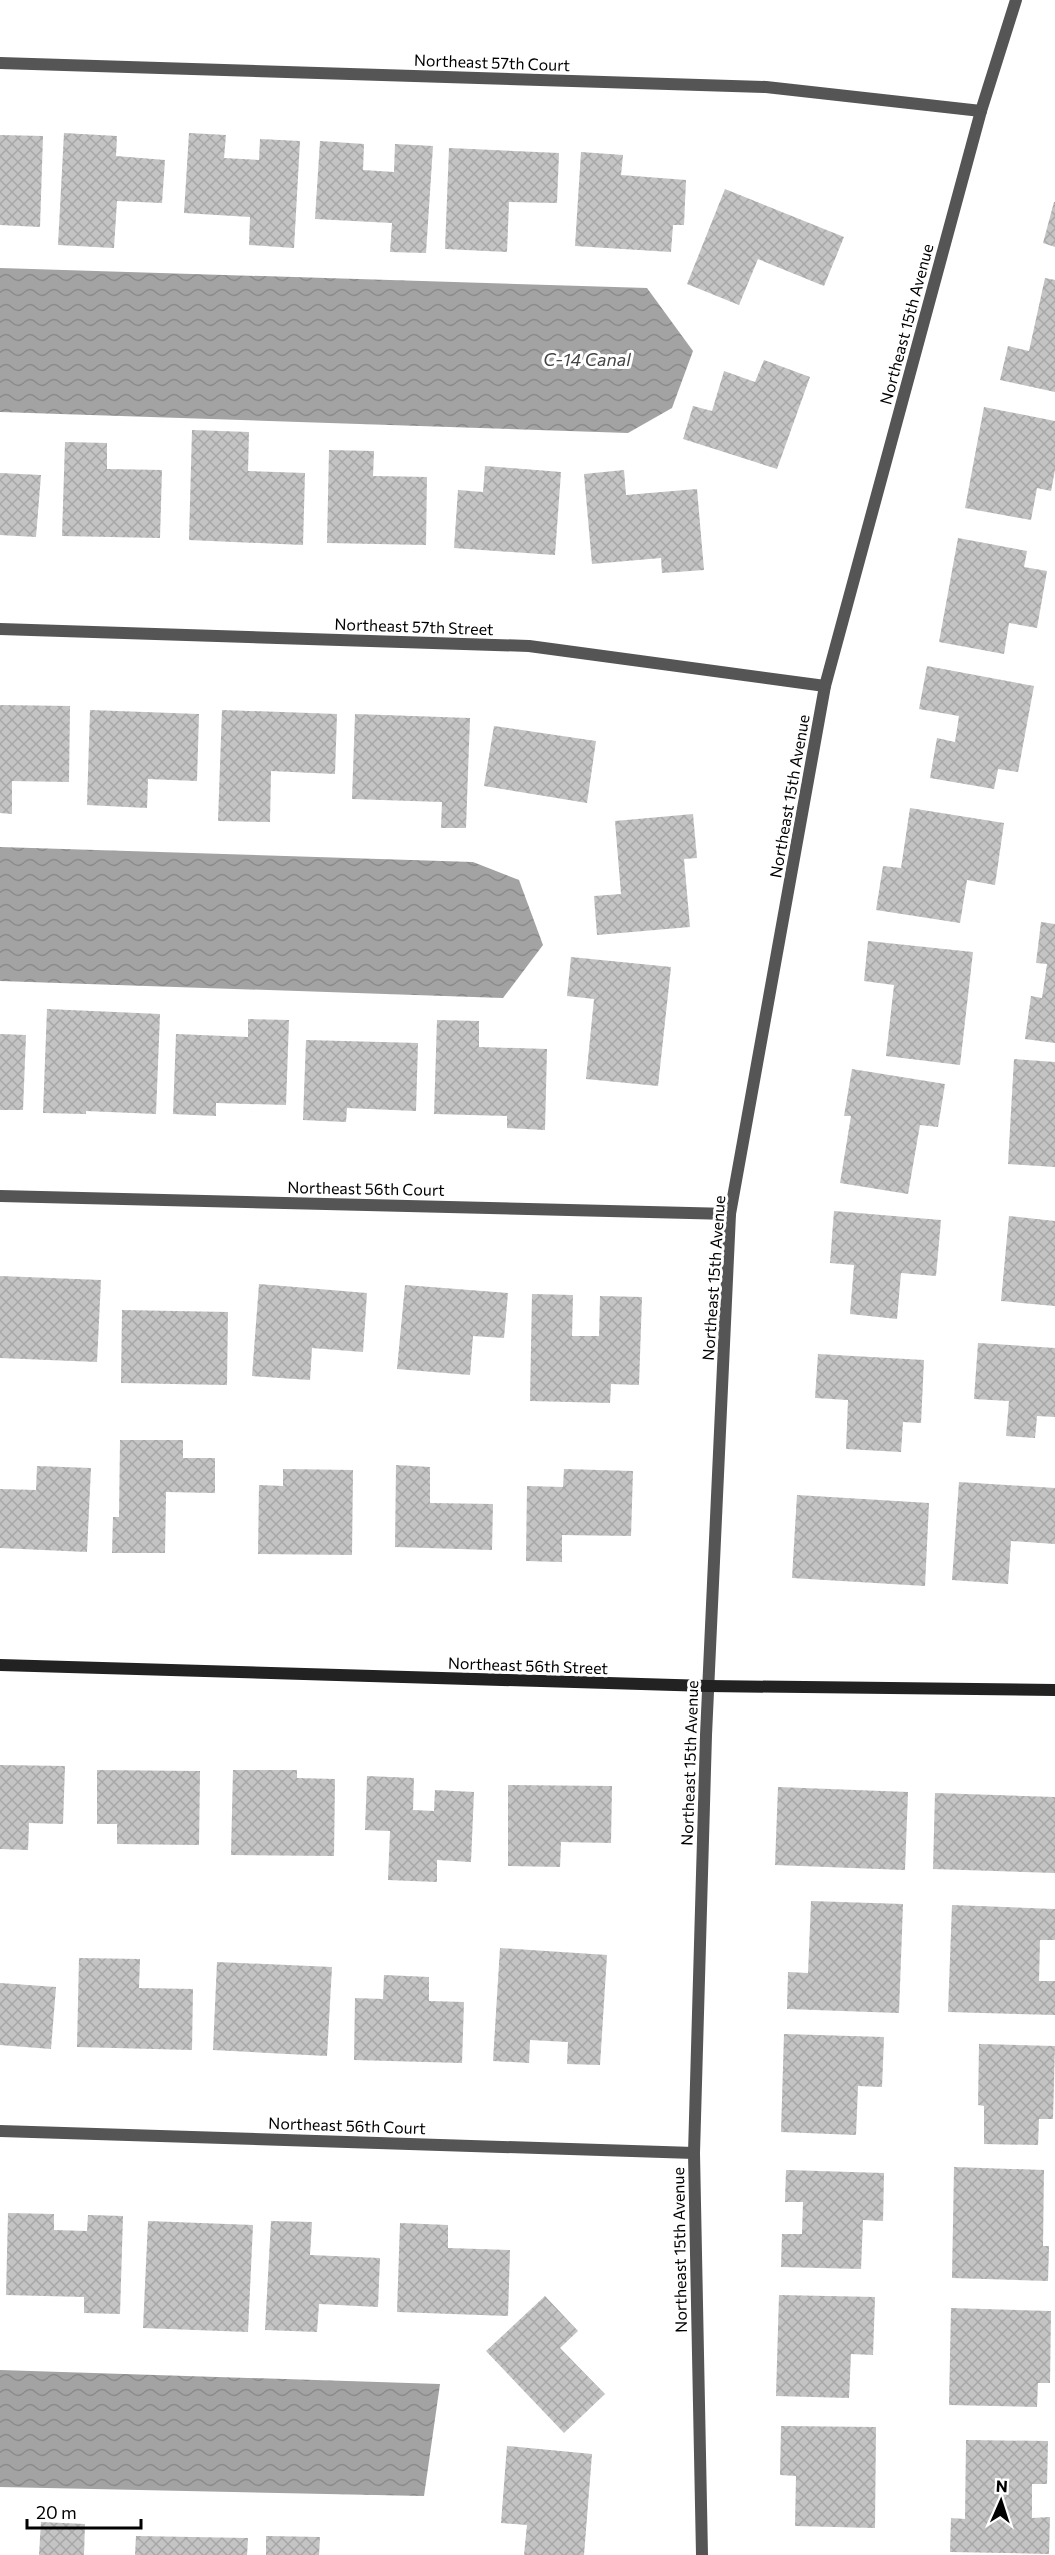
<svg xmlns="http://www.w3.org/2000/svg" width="1055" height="2555" font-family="Commissioner,sans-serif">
<defs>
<pattern id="water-waves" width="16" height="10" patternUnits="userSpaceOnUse" patternTransform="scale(1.5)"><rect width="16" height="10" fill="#a3a3a3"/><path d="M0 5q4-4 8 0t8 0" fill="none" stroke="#8b8b8b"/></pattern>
<pattern id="building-cross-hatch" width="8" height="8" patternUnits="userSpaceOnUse" patternTransform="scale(1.5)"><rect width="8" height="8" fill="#c4c4c4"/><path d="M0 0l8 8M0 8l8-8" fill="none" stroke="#a7a7a7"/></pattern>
</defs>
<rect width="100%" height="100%" fill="#fff"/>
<g fill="url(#water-waves)">
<polygon points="0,268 647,288 693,351 672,408 628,433 0,412"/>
<polygon points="0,847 473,862 519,880 543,945 503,998 0,981"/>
<polygon points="0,2370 440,2384 424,2496 0,2487"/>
</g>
<g fill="url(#building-cross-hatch)">
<polygon points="64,133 117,136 116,156 165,160 162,203 117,201 114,248 58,245"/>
<polygon points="189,133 226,135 224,158 259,160 260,139 300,141 294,248 249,245 250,217 184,213"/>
<polygon points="0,135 43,136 40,227 0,225"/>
<polygon points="320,141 364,144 363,170 394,172 395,144 433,146 426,253 390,252 392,223 315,219"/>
<polygon points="449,148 559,153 557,203 509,202 507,252 445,249"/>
<polygon points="581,152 623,155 621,175 686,180 684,225 673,225 671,252 575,246"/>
<polygon points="725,189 844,237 824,286 758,259 739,305 687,284"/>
<polygon points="1054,202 1055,202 1055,247 1043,243"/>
<polygon points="1045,278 1055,280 1055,392 1000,380 1008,346 1029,351"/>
<polygon points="764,360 810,377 777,469 683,439 693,406 712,411 724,371 755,382"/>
<polygon points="984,407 1055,421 1055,470 1051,491 1037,488 1031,520 965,508"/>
<polygon points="192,430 249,432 248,471 305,473 303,545 189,540"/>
<polygon points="65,442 107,443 107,469 162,470 160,538 62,536"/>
<polygon points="329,450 374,451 373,476 427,477 426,545 327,543"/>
<polygon points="485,466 561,472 555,555 454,548 458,490 483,492"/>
<polygon points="624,470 626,495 697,489 704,570 662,573 661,558 592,564 584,474"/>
<polygon points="0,473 41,475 36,537 0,535"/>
<polygon points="958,538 1027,551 1024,567 1047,571 1037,628 1009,623 1004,654 939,642"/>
<polygon points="927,666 1034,686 1018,772 998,769 994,789 930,778 937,738 955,742 959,716 919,709"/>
<polygon points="0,705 70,706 69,782 12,781 12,814 0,813"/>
<polygon points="90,710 199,714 197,781 148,779 147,808 87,805"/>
<polygon points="222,710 337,714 335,774 271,771 270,822 218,821"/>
<polygon points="355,714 470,718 466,828 441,828 442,802 352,799"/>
<polygon points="494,726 596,741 587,803 484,786"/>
<polygon points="910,808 1004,823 995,885 967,880 960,923 876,910 883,866 901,868"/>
<polygon points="693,814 697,858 684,859 690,927 597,935 594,896 621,894 615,821"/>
<polygon points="1041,922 1055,924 1055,1043 1025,1039 1031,996 1042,998 1047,964 1036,963"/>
<polygon points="868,941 973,952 960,1065 886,1056 894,985 864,981"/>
<polygon points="571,957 671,967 658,1086 586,1079 594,999 567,996"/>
<polygon points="47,1009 160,1014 156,1114 86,1111 86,1114 43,1113"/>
<polygon points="248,1019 289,1020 286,1105 216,1103 216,1116 173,1114 176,1034 248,1037"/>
<polygon points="437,1020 479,1021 479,1047 547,1049 545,1130 507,1128 507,1116 434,1114"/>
<polygon points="0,1034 26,1035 23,1110 0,1110"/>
<polygon points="306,1040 418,1043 416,1111 347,1108 346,1122 303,1120"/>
<polygon points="1014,1059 1055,1062 1055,1167 1008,1164"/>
<polygon points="852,1069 945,1084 938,1127 920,1125 908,1194 840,1183 851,1116 844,1116"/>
<polygon points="834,1211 941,1220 936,1276 901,1273 897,1319 850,1314 854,1265 830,1263"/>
<polygon points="1009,1216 1055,1221 1055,1306 1001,1301"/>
<polygon points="0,1276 101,1280 97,1362 0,1358"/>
<polygon points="259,1284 367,1293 363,1352 312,1348 310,1380 252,1376"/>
<polygon points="405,1285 508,1293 504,1338 473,1336 470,1375 397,1369"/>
<polygon points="532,1294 573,1295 572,1336 599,1336 600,1296 642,1297 639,1385 611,1384 610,1403 530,1401"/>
<polygon points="122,1310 228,1312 227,1385 121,1383"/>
<polygon points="978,1343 1055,1348 1055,1417 1037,1416 1035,1438 1006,1436 1009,1401 974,1399"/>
<polygon points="818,1354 924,1360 921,1423 903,1422 901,1452 846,1449 848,1400 815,1398"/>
<polygon points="120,1440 183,1440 183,1458 215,1458 215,1493 166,1492 165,1553 112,1553 113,1517 119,1517"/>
<polygon points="396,1465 430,1467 430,1503 493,1504 492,1550 395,1547"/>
<polygon points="37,1466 91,1468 87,1552 0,1548 0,1489 36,1490"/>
<polygon points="283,1469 353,1470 352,1555 258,1554 259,1485 283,1486"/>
<polygon points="564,1469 633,1471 631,1536 562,1535 562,1562 526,1561 527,1486 563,1487"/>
<polygon points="959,1482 1055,1488 1055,1544 1011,1541 1008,1584 952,1580"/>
<polygon points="797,1495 929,1503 925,1586 792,1578"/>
<polygon points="0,1765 65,1766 63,1824 29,1823 28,1850 0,1849"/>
<polygon points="97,1770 200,1771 199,1845 117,1844 117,1824 97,1824"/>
<polygon points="233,1770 297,1770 297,1778 335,1779 334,1856 231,1855"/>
<polygon points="367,1776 414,1778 413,1810 434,1811 435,1790 474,1792 471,1862 437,1860 437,1882 388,1880 390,1831 365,1830"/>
<polygon points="508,1785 612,1786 611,1843 561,1842 560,1867 508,1866"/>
<polygon points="778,1787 908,1792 905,1870 775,1865"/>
<polygon points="935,1793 1055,1797 1055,1873 933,1869"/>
<polygon points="811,1901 903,1904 899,2013 787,2009 788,1972 808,1973"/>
<polygon points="952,1905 1055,1909 1055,1940 1040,1940 1039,1981 1055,1981 1055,2015 948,2012"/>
<polygon points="500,1948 607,1955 600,2065 567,2064 568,2042 530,2040 529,2063 493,2061"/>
<polygon points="79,1958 140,1959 139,1988 193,1989 192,2050 77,2047"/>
<polygon points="217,1962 332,1967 327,2056 213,2050"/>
<polygon points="384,1975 429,1977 429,2001 464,2002 462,2063 354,2060 355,1998 383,1999"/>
<polygon points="0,1983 56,1987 51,2049 0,2045"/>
<polygon points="784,2034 884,2037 882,2087 858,2086 856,2135 781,2132"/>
<polygon points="979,2044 1055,2046 1053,2119 1039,2119 1038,2145 984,2144 984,2106 978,2105"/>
<polygon points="954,2167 1044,2170 1043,2246 1049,2246 1048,2281 952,2278"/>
<polygon points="786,2170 884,2173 883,2221 863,2220 861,2269 781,2267 782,2234 802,2234 803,2202 785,2202"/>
<polygon points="8,2213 54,2214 54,2230 87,2231 88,2215 123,2216 120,2314 84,2313 84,2297 6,2295"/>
<polygon points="148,2221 253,2225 248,2332 143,2328"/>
<polygon points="271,2221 312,2222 310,2255 380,2258 378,2307 319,2304 317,2332 265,2330"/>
<polygon points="400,2223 448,2225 448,2248 510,2250 508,2316 397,2312"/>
<polygon points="779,2295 875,2297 873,2355 851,2354 849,2398 776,2396"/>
<polygon points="545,2296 578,2331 560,2348 605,2394 564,2433 486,2351"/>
<polygon points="951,2308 1051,2311 1050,2383 1038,2383 1037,2407 949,2405"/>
<polygon points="781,2426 876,2427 875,2528 795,2526 796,2476 780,2475"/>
<polygon points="966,2440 1048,2441 1047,2484 1032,2484 1032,2518 1050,2517 1049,2554 950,2552 951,2518 965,2519"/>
<polygon points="507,2446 592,2454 584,2555 524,2555 527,2525 501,2523"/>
<polygon points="41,2522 85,2524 84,2555 39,2555"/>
<polygon points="136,2536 248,2538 247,2555 135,2555"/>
<polygon points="266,2536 320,2537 319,2555 266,2555"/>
</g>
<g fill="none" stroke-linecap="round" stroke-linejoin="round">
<g stroke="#555" stroke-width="12">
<polyline points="0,63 766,87 981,111"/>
<polyline points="0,629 529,646 825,686"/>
<polyline points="0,1196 730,1214"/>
<polyline points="0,2131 694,2153"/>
<polyline points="702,2555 694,2153 706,1735 730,1214 825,686 981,111 1016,0"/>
</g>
<polyline stroke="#222" stroke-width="12" points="0,1665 708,1686 1055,1690"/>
</g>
<g text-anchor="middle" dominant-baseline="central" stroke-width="6" stroke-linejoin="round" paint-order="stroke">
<g font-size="16" fill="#000" stroke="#fff">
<text transform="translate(492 62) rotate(2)">Northeast 57th Court</text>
<text transform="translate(906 324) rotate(-75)">Northeast 15th Avenue</text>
<text transform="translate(414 626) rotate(2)">Northeast 57th Street</text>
<text transform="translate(789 796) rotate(-80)">Northeast 15th Avenue</text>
<text transform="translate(366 1188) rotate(1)">Northeast 56th Court</text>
<text transform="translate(713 1278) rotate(-86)">Northeast 15th Avenue</text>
<text transform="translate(528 1665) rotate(2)">Northeast 56th Street</text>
<text transform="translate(689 1763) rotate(-88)">Northeast 15th Avenue</text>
<text transform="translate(347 2125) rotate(2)">Northeast 56th Court</text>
<text transform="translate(679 2250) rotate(-91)">Northeast 15th Avenue</text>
</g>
<g font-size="18" font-style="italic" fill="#444" stroke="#fff">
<text x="587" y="359">C-14 Canal</text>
</g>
</g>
<g transform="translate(1001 2501) rotate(3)" stroke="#ffffff" stroke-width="4.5" paint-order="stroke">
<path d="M0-4.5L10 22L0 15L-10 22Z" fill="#000000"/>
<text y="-9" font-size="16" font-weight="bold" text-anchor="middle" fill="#000000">N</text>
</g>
<path d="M27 2519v9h114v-9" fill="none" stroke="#000000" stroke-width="3"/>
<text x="36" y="2519" font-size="18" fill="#000000" stroke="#ffffff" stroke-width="4.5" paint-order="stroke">20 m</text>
</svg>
